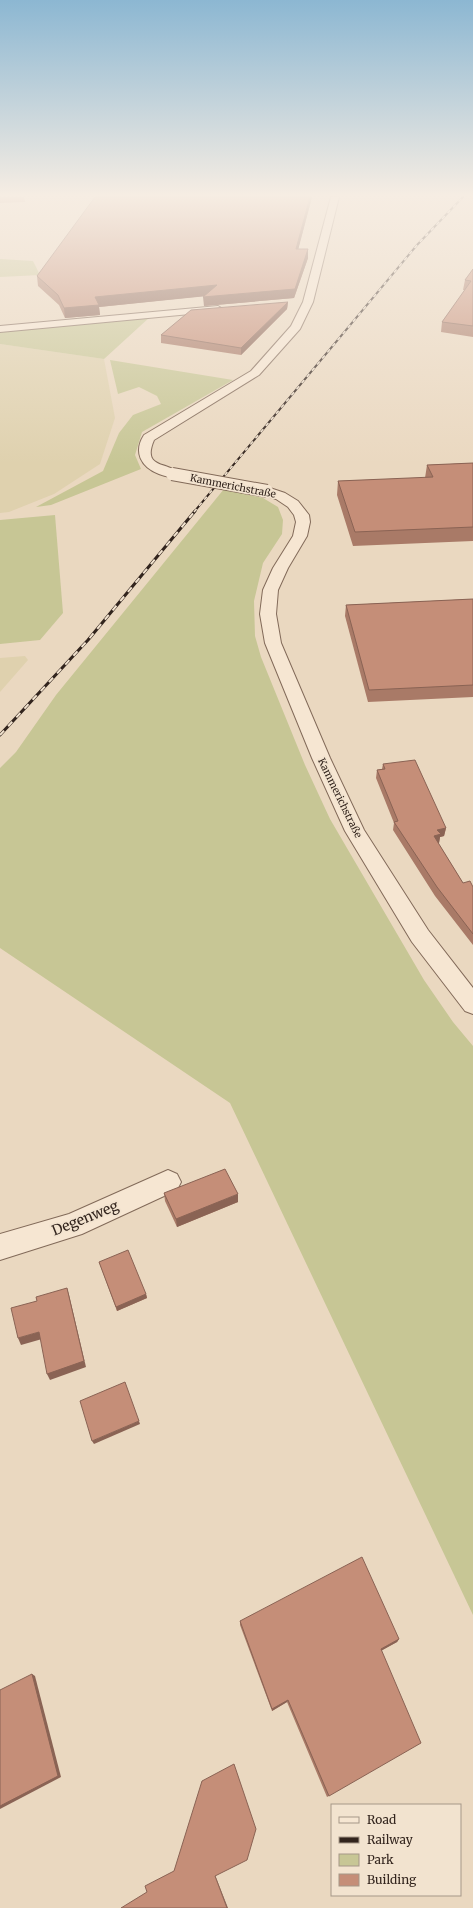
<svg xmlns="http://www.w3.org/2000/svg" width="473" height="1908" font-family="Merriweather,serif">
<rect width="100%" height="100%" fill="#ead8c0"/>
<g fill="#dfd1ae">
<polygon points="0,344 104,359 115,418 100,464 54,494 9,512 0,513"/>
<polygon points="25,656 28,660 0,692 0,658"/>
</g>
<g fill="#c7c695">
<polygon points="0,259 33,261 40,275 0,277"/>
<polygon points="150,317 104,359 0,344 0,330"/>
<polygon points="110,360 233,380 142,432 135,455 141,469 51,505 36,507 103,471 119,433 133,415 161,404 157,396 139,387 118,394"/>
<polygon points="224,489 263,498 278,507 283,520 282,534 263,563 254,601 255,636 261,657 305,765 330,819 424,980 453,1022 473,1046 473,1615 230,1103 0,948 0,768 16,752 56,695"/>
<polygon points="55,515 63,613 40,640 0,644 0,520"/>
</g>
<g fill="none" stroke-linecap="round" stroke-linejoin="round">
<g stroke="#826a59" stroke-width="2">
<g id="minor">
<path d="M331,197H339L313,302L300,329L259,375L154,440C141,470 170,461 179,474L177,477C170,478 165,476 159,474C141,467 133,452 144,435L251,371L291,326L303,302Z"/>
<polygon points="218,306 223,309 222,311 0,332 0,326"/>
<polygon points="267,487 285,493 298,501 309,515 310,522 307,536 288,568 278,590 276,614 281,643 330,758 364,830 428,930 473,988 473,1014 465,1011 412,942 345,831 312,758 265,643 260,614 263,590 273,568 293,536 296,522 294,515 288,507 276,499 262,494 260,491 262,488"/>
<polygon points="168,1170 177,1174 181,1182 177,1190 82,1234 0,1260 0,1234 69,1214"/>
</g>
</g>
<use href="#minor" fill="#f6e6d2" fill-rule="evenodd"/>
<g stroke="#32241d" stroke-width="2">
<polyline id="rail-far1" points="194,512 417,245 463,197"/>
</g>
<g stroke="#32241d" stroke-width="3">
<polyline id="rail" points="0,735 88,640 195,511"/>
</g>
<use href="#rail-far1" stroke="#f2e3cf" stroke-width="1.5" stroke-dasharray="4" stroke-linecap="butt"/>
<use href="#rail" stroke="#f2e3cf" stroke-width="2" stroke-dasharray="6" stroke-linecap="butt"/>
<g stroke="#826a59" stroke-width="14" stroke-linecap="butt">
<polyline id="minor-bridge" points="172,474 267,491"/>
</g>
<use href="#minor-bridge" stroke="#f6e6d2" stroke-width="12"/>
</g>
<g fill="#a97a67">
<polygon points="0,197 24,197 25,202 0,203"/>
<polygon points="312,197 298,249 308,258 294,298 204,306 204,296 99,307 100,315 65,318 59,305 38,286 37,276"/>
<polygon points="473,269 473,337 441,332 442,322 465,290 463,290 465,280"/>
<polygon points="288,302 287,309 241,355 161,343 161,335"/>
<polygon points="473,463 473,541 353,546 337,495 338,481 425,478 427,465"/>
<polygon points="473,599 473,697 368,702 345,616 346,605"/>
<polygon points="383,764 446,828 444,836 440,837 439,843 438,843 463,883 473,887 473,945 435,896 393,830 394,823 376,778 377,770 382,769"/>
<polygon points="164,1193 238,1202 177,1227 165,1201"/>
<polygon points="99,1262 146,1294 147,1298 117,1311"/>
<polygon points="240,1621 399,1639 397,1642 382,1650 329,1796 327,1797 287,1702 272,1711 240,1625"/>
</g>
<g fill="#8a6354">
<polygon points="310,197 312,197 296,258 296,249"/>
<polygon points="308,249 308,258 294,298 204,306 203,297"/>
<polygon points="217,285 217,295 99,307 100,315 65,318 64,308 95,297"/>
<polygon points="288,302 287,309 241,355 241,348"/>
<polygon points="446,828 444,836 440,837 439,843 432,844 434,836 437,830"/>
<polygon points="238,1194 238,1202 177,1227 176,1219"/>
<polygon points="67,1288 69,1295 86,1367 50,1380 47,1374"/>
<polygon points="146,1294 147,1298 117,1311 116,1307"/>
<polygon points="39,1332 42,1339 21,1345 18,1338"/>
<polygon points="139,1421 140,1424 94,1444 92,1441"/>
<polygon points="399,1639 397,1642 379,1652 381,1649"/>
<polygon points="32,1674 35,1676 61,1777 0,1809 0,1806"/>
<polygon points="288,1700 287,1702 272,1711 272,1709"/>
<polygon points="215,1875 228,1908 227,1908 215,1876"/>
</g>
<g fill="#c58e78" stroke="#8a6354">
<polygon points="95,197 310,197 296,249 308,249 295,289 203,297 217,285 95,297 99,305 64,308 58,295 37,276"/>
<polygon points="473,269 473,326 442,322 471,281 465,280"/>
<polygon points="288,302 241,348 161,335 191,310"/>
<polygon points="473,463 473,527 355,532 338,481 433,477 427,465"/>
<polygon points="473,599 473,685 369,690 346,605"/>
<polygon points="415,760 446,828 437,830 441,834 434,836 463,883 470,881 473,887 473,934 437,887 394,822 398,821 377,770 385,769 383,764"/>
<polygon points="225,1169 238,1194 176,1219 164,1193"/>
<polygon points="128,1250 146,1294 116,1307 99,1262"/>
<polygon points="67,1288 84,1361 47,1374 39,1332 18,1338 11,1308 37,1301 36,1297"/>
<polygon points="125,1382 139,1421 92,1441 80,1401"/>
<polygon points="362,1557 399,1639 381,1649 421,1743 329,1796 288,1700 272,1709 240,1621"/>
<polygon points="32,1674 58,1776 0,1806 0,1690"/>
<polygon points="234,1764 256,1829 247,1860 215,1876 227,1908 121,1908 147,1892 145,1886 174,1871 202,1781"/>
</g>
<linearGradient id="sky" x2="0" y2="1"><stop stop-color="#8cb7d2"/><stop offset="0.42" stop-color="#f6ede3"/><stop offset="1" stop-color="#f6ede3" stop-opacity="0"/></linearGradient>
<rect width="473" height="464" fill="url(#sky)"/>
<g text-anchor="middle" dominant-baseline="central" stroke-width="3.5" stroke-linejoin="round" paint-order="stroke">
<g font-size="10" fill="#32241d" stroke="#f2e3cf">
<text transform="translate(233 486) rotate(11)">Kammerichstraße</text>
<text transform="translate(340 798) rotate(64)">Kammerichstraße</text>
</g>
<g font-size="14" fill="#32241d" stroke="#f2e3cf">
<text transform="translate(85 1218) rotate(-22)">Degenweg</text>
</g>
</g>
<rect x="331" y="1804" width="130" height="92" fill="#f2e3cf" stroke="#a59788"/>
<rect x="339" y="1817" width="20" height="6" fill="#f6e6d2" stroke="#a59788"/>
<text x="367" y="1824" font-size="12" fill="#32241d">Road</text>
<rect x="339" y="1837" width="20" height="6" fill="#32241d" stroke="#a59788"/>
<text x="367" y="1844" font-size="12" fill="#32241d">Railway</text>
<rect x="339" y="1854" width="20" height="12" fill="#c7c695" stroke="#a59788"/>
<text x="367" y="1864" font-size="12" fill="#32241d">Park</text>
<rect x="339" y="1874" width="20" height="12" fill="#c58e78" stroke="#a59788"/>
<text x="367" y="1884" font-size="12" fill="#32241d">Building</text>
</svg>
